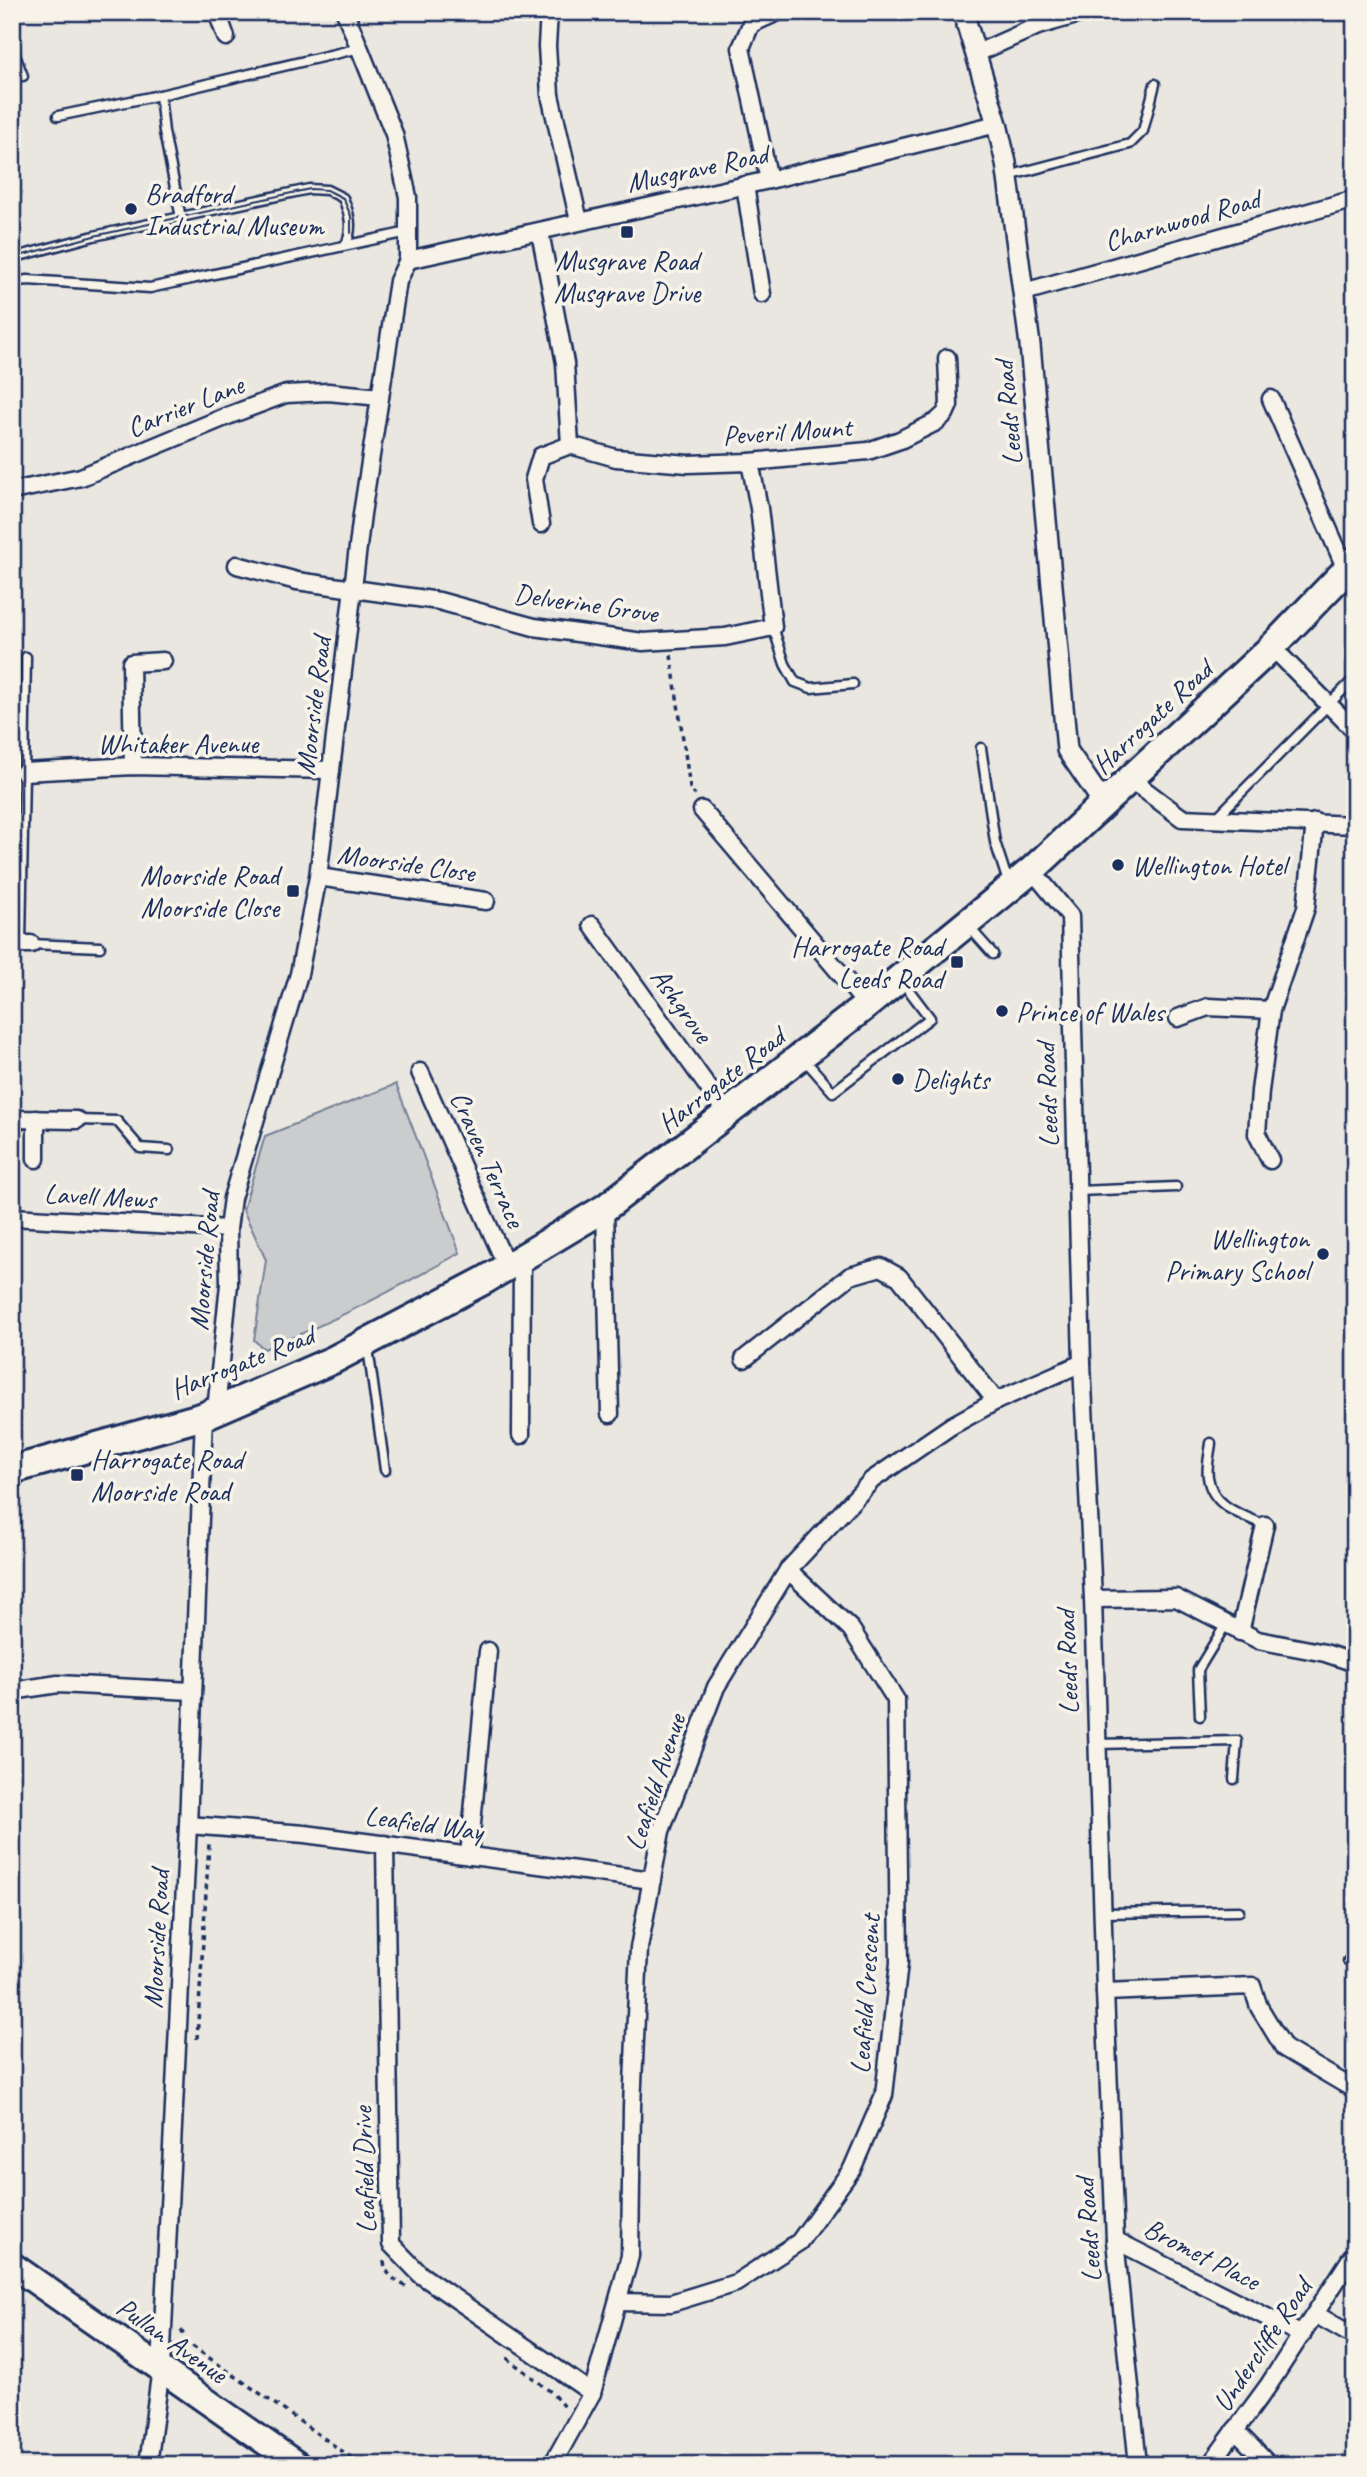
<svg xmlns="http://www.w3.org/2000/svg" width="1367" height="2477" font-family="Caveat,sans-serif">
<rect width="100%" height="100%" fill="#eae7e0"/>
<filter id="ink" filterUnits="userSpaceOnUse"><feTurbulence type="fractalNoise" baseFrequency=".0143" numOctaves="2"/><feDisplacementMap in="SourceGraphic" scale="14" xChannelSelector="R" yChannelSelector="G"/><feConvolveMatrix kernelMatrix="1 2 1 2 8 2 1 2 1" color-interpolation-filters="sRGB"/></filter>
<g filter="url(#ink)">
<path fill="#cbcccd" stroke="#737e96" stroke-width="2" d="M396,1084L460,1253C397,1288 332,1323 264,1349L254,1340L266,1260L243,1210L265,1136Z"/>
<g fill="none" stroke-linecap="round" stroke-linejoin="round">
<g stroke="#1b2f5e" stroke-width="13">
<g id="service">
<polyline points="12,47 23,76"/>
<polyline points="160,95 164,132 181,218"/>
<polyline points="58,116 160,95 360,48"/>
<polyline points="1008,176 1130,144 1143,131 1155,84"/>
<path d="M12,258L94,236L309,189L327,190L343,198C350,215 353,227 346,245"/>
<polyline points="12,282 28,280 150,288 408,232"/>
<polyline points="773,627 785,664 795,682 811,688 853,684"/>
<polyline points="981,748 995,842 1008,882"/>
<polyline points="1216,818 1355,678"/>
<polyline points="969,927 993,954"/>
<polyline points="21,944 26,657"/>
<polyline points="31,944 100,947"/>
<polyline points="804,1059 833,1092 930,1018 902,981"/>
<polyline points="77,1120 117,1121 140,1148 169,1150"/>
<polyline points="1078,1191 1176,1187"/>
<polyline points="368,1348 385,1470"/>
<path d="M1211,1443C1210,1453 1206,1467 1208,1477C1212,1507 1242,1515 1265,1525"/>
<polyline points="1200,1716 1198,1670 1226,1624"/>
<polyline points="1097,1744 1237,1741 1234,1779"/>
<polyline points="1102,1913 1239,1911"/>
<polyline points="1348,1961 1355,1965"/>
</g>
</g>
<g stroke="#1b2f5e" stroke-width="21">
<g id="minor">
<polyline points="217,12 226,37"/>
<polyline points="549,12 547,46 550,95 579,221"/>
<polyline points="975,54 1038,26 1087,12"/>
<polyline points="769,180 741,48 751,24 778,12"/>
<polyline points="745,185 762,294"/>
<polyline points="540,232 565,363 570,445 616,458 688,464 750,462 868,451 900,440 936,422 945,414 949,405 947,358"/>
<polyline points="408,260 769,180 997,124"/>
<polyline points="1024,292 1355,199"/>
<polyline points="1271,399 1346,569"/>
<polyline points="12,491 81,477 230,415 286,394 328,392 380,397"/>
<polyline points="541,524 534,479 541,456 570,445"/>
<polyline points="237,565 297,581 439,601 534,627 643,642 725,637 773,627 759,508 750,462"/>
<polyline points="1272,647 1355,731"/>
<polyline points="133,766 131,663 163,661"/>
<polyline points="24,772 133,766 331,770"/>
<polyline points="1130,779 1182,818 1355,825"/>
<polyline points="702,810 867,1005"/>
<polyline points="1032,870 1070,916 1082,1363 1093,1599 1105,1992 1115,2240 1138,2465"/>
<polyline points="318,877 486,901"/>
<polyline points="592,925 728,1115"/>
<polyline points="12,944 31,944"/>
<polyline points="1178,1018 1208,1007 1271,1010"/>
<polyline points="420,1072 507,1267"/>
<polyline points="12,1119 77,1120"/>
<polyline points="36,1159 36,1119"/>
<polyline points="1270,1160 1257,1134 1260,1091 1271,1010 1306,908 1315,822"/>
<polyline points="605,1208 610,1414"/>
<polyline points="12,1217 228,1229"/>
<polyline points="744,1359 850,1276 881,1267 899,1277 996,1401"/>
<polyline points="216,1410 229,1284 228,1229 232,1198 299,974 318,877 362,514 398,281 408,260 408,197 394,134 345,12"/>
<polyline points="521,1435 522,1259"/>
<polyline points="1093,1599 1176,1598 1258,1640 1325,1653 1355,1663"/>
<polyline points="1240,1632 1265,1525"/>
<polyline points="12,1691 58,1684 192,1691"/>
<polyline points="188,1825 305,1834 652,1880"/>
<polyline points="385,1844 391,2244 421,2275 592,2393"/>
<polyline points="469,1856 488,1651"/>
<polyline points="1105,1992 1252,1986 1259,2007 1284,2048 1355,2090"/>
<polyline points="1115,2240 1302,2335"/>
<polyline points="618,2302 671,2303 736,2283 799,2242 852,2169 884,2095 899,1963 896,1700 851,1629 788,1570"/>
<polyline points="1315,2314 1355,2337"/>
<polyline points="1235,2430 1269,2465"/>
<polyline points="148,2465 161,2368 188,1825 204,1416"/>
<polyline points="552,2465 592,2393 630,2256 632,2107 639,1948 661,1831 716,1687 788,1570 872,1480 951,1426 996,1401 1082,1363"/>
<polyline points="1210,2465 1268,2386 1355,2252"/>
</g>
</g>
<g stroke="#1b2f5e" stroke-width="24">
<polyline id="tertiary" points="963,12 997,124 1006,163 1030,345 1067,750 1104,804"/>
</g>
<g stroke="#1b2f5e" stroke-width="30">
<polyline id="primary" points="12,2265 298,2465"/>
</g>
<g stroke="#1b2f5e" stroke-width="32">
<polyline id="trunk" points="12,1470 204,1416 333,1360 485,1280 605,1208 867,1005 1032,870 1272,647 1355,561"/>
</g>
<g stroke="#1b2f5e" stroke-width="3.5" stroke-dasharray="5 5" stroke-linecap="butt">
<polyline points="671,655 690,788 695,795"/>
<polyline points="197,2039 209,1844"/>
<path d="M384,2261C385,2275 396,2281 407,2287"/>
<polyline points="181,2330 188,2343 362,2465"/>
<polyline points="507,2358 551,2392 565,2408"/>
</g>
<use href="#service" stroke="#f7f3e8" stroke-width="8"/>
<use href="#minor" stroke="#f7f3e8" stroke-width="16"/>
<use href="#tertiary" stroke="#f7f3e8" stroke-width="19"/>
<use href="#primary" stroke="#f7f3e8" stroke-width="24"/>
<use href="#trunk" stroke="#f7f3e8" stroke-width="26"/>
<polyline stroke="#1b2f5e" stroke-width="2" points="12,258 94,236 310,189 327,190 343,198 351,216 351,233"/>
</g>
</g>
<g fill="#1b2f5e" stroke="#f7f3e8" stroke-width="2.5">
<circle cx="131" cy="209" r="7"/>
<rect x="620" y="225" width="14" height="14" rx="3.5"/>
<circle cx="1118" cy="865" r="7"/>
<rect x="286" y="884" width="14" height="14" rx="3.5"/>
<rect x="950" y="955" width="14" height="14" rx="3.5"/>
<circle cx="1002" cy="1011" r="7"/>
<circle cx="898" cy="1079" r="7"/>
<circle cx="1323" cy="1254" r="7"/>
<rect x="70" y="1468" width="14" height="14" rx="3.5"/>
</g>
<g text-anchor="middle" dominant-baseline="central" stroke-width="7" stroke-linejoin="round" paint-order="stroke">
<g font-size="28" fill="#1b2f5e" stroke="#f7f3e8">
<text transform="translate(697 168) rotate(-12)">Musgrave Road</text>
<text transform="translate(1182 220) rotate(-16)">Charnwood Road</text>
<text transform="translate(185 406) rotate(-22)">Carrier Lane</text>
<text transform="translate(1008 413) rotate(-95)">Leeds Road</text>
<text transform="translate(787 431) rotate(-4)">Peveril Mount</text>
<text transform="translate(586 603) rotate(8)">Delverine Grove</text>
<text transform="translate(313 706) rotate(-83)">Moorside Road</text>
<text transform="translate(1152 717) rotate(-43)">Harrogate Road</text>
<text x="178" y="743">Whitaker Avenue</text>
<text transform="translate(406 863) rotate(8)">Moorside Close</text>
<text transform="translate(682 1005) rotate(54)">Ashgrove</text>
<text transform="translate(721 1080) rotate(-38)">Harrogate Road</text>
<text transform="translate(1047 1095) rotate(-92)">Leeds Road</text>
<text transform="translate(488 1159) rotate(66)">Craven Terrace</text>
<text transform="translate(100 1196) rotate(3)">Lavell Mews</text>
<text transform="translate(204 1261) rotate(-85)">Moorside Road</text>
<text transform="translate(242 1362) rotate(-22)">Harrogate Road</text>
<text transform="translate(1067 1662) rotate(-92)">Leeds Road</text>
<text transform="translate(655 1782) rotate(-72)">Leafield Avenue</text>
<text transform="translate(424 1823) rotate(8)">Leafield Way</text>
<text transform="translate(156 1939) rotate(-87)">Moorside Road</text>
<text transform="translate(865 1994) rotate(-86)">Leafield Crescent</text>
<text transform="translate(364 2170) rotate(-92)">Leafield Drive</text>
<text transform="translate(1088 2230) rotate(-94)">Leeds Road</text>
<text transform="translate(1202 2254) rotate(27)">Bromet Place</text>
<text transform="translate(172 2340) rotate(35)">Pullan Avenue</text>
<text transform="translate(1262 2345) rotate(-56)">Undercliffe Road</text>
</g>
<g font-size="28" fill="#1b2f5e" stroke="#f7f3e8" text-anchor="start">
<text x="145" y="193">Bradford<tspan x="145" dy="32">Industrial Museum</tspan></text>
<text x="627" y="260" text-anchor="middle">Musgrave Road<tspan x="627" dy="32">Musgrave Drive</tspan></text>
<text x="1132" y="865">Wellington Hotel</text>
<text x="279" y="875" text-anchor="end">Moorside Road<tspan x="279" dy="32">Moorside Close</tspan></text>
<text x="943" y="946" text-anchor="end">Harrogate Road<tspan x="943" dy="32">Leeds Road</tspan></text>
<text x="1016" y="1011">Prince of Wales</text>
<text x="912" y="1079">Delights</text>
<text x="1309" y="1238" text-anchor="end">Wellington<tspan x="1309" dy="32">Primary School</tspan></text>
<text x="91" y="1459">Harrogate Road<tspan x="91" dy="32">Moorside Road</tspan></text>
</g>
</g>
<rect width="1367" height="2477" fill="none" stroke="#f7f3e8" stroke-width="42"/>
<rect x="21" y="21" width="1325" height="2435" fill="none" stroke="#1b2f5e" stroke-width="2.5" filter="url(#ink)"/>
</svg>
